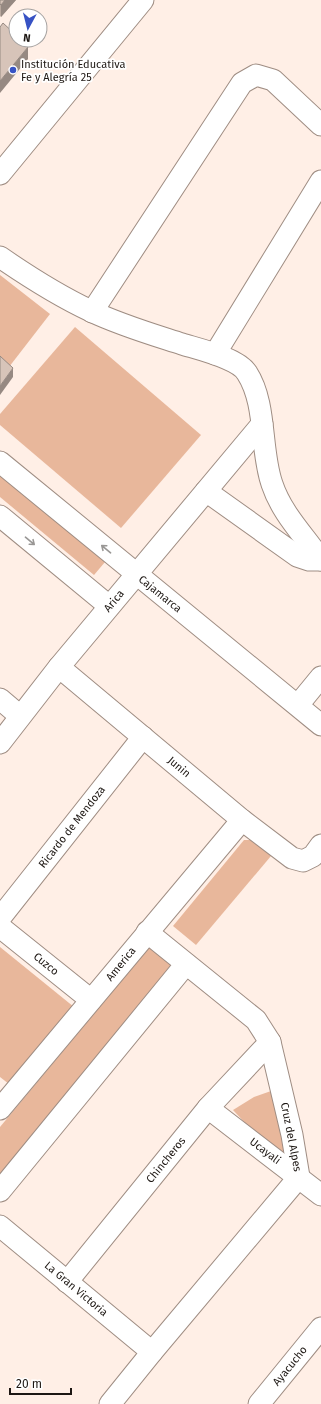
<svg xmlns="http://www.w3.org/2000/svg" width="321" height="1404" font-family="'Fira Sans',sans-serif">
<rect width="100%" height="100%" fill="#ffefe6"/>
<g fill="#e8b79b">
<polygon points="0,275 50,314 9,367 0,360"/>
<polygon points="75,327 201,435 121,528 0,425 0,414"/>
<polygon points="0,475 105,562 94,575 0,497"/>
<polygon points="244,840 252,840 271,856 196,945 173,926"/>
<polygon points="151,945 186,975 0,1199 0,1127"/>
<polygon points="0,947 74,1007 9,1084 0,1077"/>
<polygon points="271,1091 285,1136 283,1152 265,1144 233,1110 254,1097"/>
</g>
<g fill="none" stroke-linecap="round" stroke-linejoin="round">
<g stroke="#9f8d83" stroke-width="23">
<g id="minor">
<polyline points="0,174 143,0"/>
<path d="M0,257C29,277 59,296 91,311C120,325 151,334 182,344C198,349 238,358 247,373C267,404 260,450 272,484C282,514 304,535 321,560"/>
<polyline points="92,312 242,83 256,75 273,80 321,125"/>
<polyline points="215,354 321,181"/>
<polyline points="0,462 321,725"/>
<polyline points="206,491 297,556 309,560 321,560"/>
<polyline points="0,516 109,606"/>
<polyline points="59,667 242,820 292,858 303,861 313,856 321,845"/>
<polyline points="0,699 20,716"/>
<polyline points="298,705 321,677"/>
<polyline points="0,743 59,667 262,424"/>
<polyline points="0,918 143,737"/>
<polyline points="0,927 91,1000"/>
<polyline points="208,1108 321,1195"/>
<polyline points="0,1109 242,820"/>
<polyline points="0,1191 186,964"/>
<polyline points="0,1226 152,1352"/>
<polyline points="67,1282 208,1108 270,1042"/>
<polyline points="110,1404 152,1352 299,1177 292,1135 270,1042 256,1020 147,932"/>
<polyline points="259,1404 321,1328"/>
</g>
</g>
<use href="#minor" stroke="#fff" stroke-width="21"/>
</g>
<polygon fill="#b9a99f" points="0,0 16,0 1,17 0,16"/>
<g fill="#968982">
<polygon points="5,0 16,0 1,17 1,5"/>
<polygon points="28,47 28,59 0,93 0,81"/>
<polygon points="13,368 13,377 0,395 0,386"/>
</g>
<g fill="#d7c4b9" stroke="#968982">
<polygon points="0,0 5,0 1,5 0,4"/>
<polygon points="3,23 16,35 16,40 21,40 28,47 0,81 0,27"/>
<polygon points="0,356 13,368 0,386"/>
</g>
<defs><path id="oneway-shaft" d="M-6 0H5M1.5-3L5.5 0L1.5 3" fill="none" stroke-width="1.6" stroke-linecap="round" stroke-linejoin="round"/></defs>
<g stroke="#999795">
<use href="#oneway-shaft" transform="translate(30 541) rotate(40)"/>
<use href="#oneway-shaft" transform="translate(106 549) rotate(-140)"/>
</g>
<circle fill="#3752c4" stroke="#fff" stroke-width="1.5" cx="13" cy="70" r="4"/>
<g text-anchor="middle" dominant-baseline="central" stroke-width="3.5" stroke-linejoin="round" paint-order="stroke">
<g font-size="11" fill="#1d1713" stroke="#fff" text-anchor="start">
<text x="21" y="64">Institución Educativa<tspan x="21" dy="13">Fe y Alegría 25</tspan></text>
</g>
<g font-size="11" fill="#1d1713" stroke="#fff">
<text transform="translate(160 594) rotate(39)">Cajamarca</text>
<text transform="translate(114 601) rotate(-50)">Arica</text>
<text transform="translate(179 767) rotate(40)">Junin</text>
<text transform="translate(72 827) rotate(-52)">Ricardo de Mendoza</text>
<text transform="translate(46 964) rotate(39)">Cuzco</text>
<text transform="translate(121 964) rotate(-51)">America</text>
<text transform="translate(291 1137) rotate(79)">Cruz del Alpes</text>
<text transform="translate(265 1151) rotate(37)">Ucayali</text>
<text transform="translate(166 1160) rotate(-51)">Chincheros</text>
<text transform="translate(76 1289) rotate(40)">La Gran Victoria</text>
<text transform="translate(290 1366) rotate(-51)">Ayacucho</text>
</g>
</g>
<g transform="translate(28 28) rotate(187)"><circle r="19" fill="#ffffff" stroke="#a5a2a1"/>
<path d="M0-3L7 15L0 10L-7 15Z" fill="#3752c4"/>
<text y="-6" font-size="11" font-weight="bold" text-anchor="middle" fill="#1d1713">N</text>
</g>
<path d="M10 1388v6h61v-6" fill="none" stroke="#1d1713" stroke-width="2"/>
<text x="16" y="1388" font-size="12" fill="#1d1713" stroke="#ffffff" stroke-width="3" paint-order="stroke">20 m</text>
</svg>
